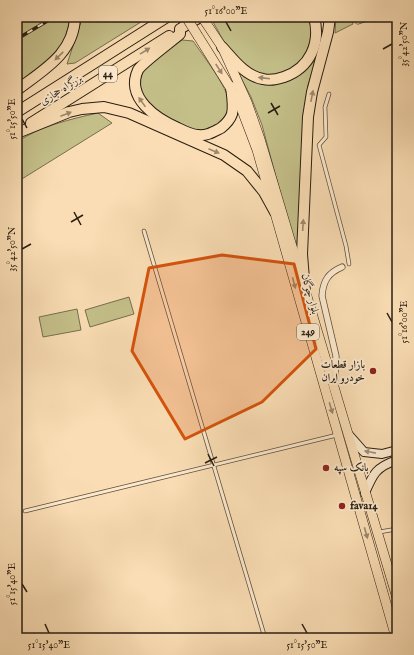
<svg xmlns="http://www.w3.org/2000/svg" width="414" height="655" font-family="'IM FELL English',Amiri,serif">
<rect width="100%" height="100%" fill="#faddb4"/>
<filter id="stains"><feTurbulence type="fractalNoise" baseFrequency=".005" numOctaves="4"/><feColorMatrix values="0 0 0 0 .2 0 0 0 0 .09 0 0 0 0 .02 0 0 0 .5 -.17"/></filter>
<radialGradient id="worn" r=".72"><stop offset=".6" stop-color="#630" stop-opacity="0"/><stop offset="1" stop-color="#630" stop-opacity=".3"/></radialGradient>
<g fill="#c4bf89" stroke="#776e4e">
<path d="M17,17H70C65,55 45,63 17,84Z"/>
<polygon points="84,17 149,17 75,63 67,64 82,19"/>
<path d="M215,17H311C313,29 312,42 307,53C298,71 272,81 254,71C233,60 223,40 212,20Z"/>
<polygon points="336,17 351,17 353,24 335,33"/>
<path d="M182,40L193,41C202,54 228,88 229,102C230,109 226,115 221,121C216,128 203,133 194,131C181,128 150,109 143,98C140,94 139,88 137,84L146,66Z"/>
<polygon points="317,58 308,85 303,127 300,217 296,251 262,125 251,97 238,72 290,80 304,72"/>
<path d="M98,113L112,123L17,182V142C40,126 71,119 98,113Z"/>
<polygon points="129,297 134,314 90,327 85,310"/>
<polygon points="77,309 81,330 43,337 39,317"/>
</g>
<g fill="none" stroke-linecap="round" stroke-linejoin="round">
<g stroke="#5e4e3a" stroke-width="4.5">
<g id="lane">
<polyline points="329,94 325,107 326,137 319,145 346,246 349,264"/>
<polyline points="144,231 265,638"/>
<polyline points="25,511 337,435"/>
<polyline points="379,532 397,529"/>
</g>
</g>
<g stroke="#5e4e3a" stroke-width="7">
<g id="street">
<polyline points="356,17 358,21 370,17"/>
<path d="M335,382L336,356L322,296C323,281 328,273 342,267"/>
</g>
</g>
<g stroke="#2a1e12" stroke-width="10">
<g id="secondary">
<polyline points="349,435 364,452 382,454 397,450"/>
<path d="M365,493C373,474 376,467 397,460"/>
</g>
</g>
<g stroke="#2a1e12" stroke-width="10">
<g id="primary">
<polyline points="202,17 222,47 247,102 260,139 397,598"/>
<polyline points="198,36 238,100 257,150 396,638"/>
</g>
</g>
<g stroke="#2a1e12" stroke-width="12">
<g id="highway">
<polyline points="183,27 200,17"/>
<path d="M180,29V34C172,41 142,63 138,70C125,98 157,119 178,128C184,131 192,135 198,135C207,136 213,132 221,128C226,124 230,120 232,114C234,106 232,95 231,87"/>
<path d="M222,47C233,59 245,76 263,79C270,81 278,79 284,77C310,68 321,43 314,17"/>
<path d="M17,90C43,70 74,54 75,17"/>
<polyline points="17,112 167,17"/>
<polyline points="31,123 169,36"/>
<polyline points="17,133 69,112 82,109 104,107 129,113 224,155 247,171 264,192 275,212"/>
<polyline points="305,292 302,254 308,117 312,92 328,32 330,17"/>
</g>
</g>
<use href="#lane" stroke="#fce9ce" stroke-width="3"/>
<use href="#street" stroke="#fce9ce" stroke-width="5.5"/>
<use href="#secondary" stroke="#fce9ce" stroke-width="8"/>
<use href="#primary" stroke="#faddb4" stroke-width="9"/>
<use href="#highway" stroke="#faddb4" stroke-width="10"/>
<g stroke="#2a1e12" stroke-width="3.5">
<polyline id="rail" points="17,39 54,17"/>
</g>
<use href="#rail" stroke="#fce9ce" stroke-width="2" stroke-dasharray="6" stroke-linecap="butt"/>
<g stroke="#2a1e12" stroke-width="10" stroke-linecap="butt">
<polyline id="primary-bridge" points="186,17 198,36"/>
</g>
<use href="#primary-bridge" stroke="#faddb4" stroke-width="9"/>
</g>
<defs><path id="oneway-solid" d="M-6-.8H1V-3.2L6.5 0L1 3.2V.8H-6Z"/></defs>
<g fill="#9c876b">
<use href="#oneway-solid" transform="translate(145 51) rotate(-32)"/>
<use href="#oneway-solid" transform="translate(59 56) rotate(136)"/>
<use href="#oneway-solid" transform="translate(219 69) rotate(57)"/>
<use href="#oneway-solid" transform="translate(264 78) rotate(-173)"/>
<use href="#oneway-solid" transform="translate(312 96) rotate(-79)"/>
<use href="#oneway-solid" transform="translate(142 102) rotate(-125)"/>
<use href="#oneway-solid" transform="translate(66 114) rotate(-21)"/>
<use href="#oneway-solid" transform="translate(214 151) rotate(23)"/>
<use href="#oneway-solid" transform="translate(303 225) rotate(-87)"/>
<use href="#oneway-solid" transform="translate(294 283) rotate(75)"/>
<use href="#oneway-solid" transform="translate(331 408) rotate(73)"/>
<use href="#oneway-solid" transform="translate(366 533) rotate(74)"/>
</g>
<use fill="#9e8e79" href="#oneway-solid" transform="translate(370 452) rotate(-169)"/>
<path fill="#d5530d" fill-opacity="0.2" stroke="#d5530d" stroke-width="3" stroke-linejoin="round" d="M222,255L294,264L316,349L262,402L185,439L132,351L149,268Z"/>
<path fill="none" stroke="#2a1e12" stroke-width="1.5" d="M226,22L231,31M383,49L392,44M271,103L278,115M268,113L280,106M22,119L27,128M74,212L81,225M71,222L83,215M22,249L31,244M387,313L392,322M208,454L214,466M205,463L217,457M22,584L27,592M45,624L49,633M302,624L307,633"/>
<g fill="#8f2418" stroke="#fce9ce" stroke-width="1.5">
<circle cx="373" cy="371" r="4"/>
<circle cx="326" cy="468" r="4"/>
<circle cx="342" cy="506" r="4"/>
</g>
<g text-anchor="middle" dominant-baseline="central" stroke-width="3.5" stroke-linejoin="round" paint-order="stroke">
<g fill="#fce9ce" stroke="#695b4a" stroke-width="1">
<rect x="99" y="66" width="18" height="16" rx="3"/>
<rect x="297" y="324" width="22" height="16" rx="3"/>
</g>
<g font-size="10" font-weight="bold" fill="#2a1e12">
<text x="108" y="74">44</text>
<text x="308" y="332">249</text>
</g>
<g font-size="11" fill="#2a1e12" stroke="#fce9ce">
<text transform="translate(61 90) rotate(-32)">بزرگراه حجازی</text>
<text transform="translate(310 294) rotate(75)">بلوار چوگان</text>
</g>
<g font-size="11" font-weight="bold" fill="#2a1e12" stroke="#fce9ce" text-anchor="start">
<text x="365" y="365" text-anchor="end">بازار قطعات<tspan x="365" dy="13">خودرو ایران</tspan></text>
<text x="334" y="468">بانک سپه</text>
<text x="350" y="506">fava14</text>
</g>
</g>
<rect width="414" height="655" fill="none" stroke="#faddb4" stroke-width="44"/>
<rect x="22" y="22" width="370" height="611" fill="none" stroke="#2a1e12" stroke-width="1.5"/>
<g font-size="10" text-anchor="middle" fill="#2a1e12">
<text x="226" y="14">51°16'00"E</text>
<text transform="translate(403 44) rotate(-90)" y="4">35°42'50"N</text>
<text transform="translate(11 119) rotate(-90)" y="4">51°15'50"E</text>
<text transform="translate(11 249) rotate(-90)" y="4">35°42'50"N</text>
<text transform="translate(403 322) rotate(-90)" y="4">51°16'00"E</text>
<text transform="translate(11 584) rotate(-90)" y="4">51°15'40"E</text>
<text x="49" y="648">51°15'40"E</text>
<text x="307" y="648">51°15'50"E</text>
</g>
<rect width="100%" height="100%" filter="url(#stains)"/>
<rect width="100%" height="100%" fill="url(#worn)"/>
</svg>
